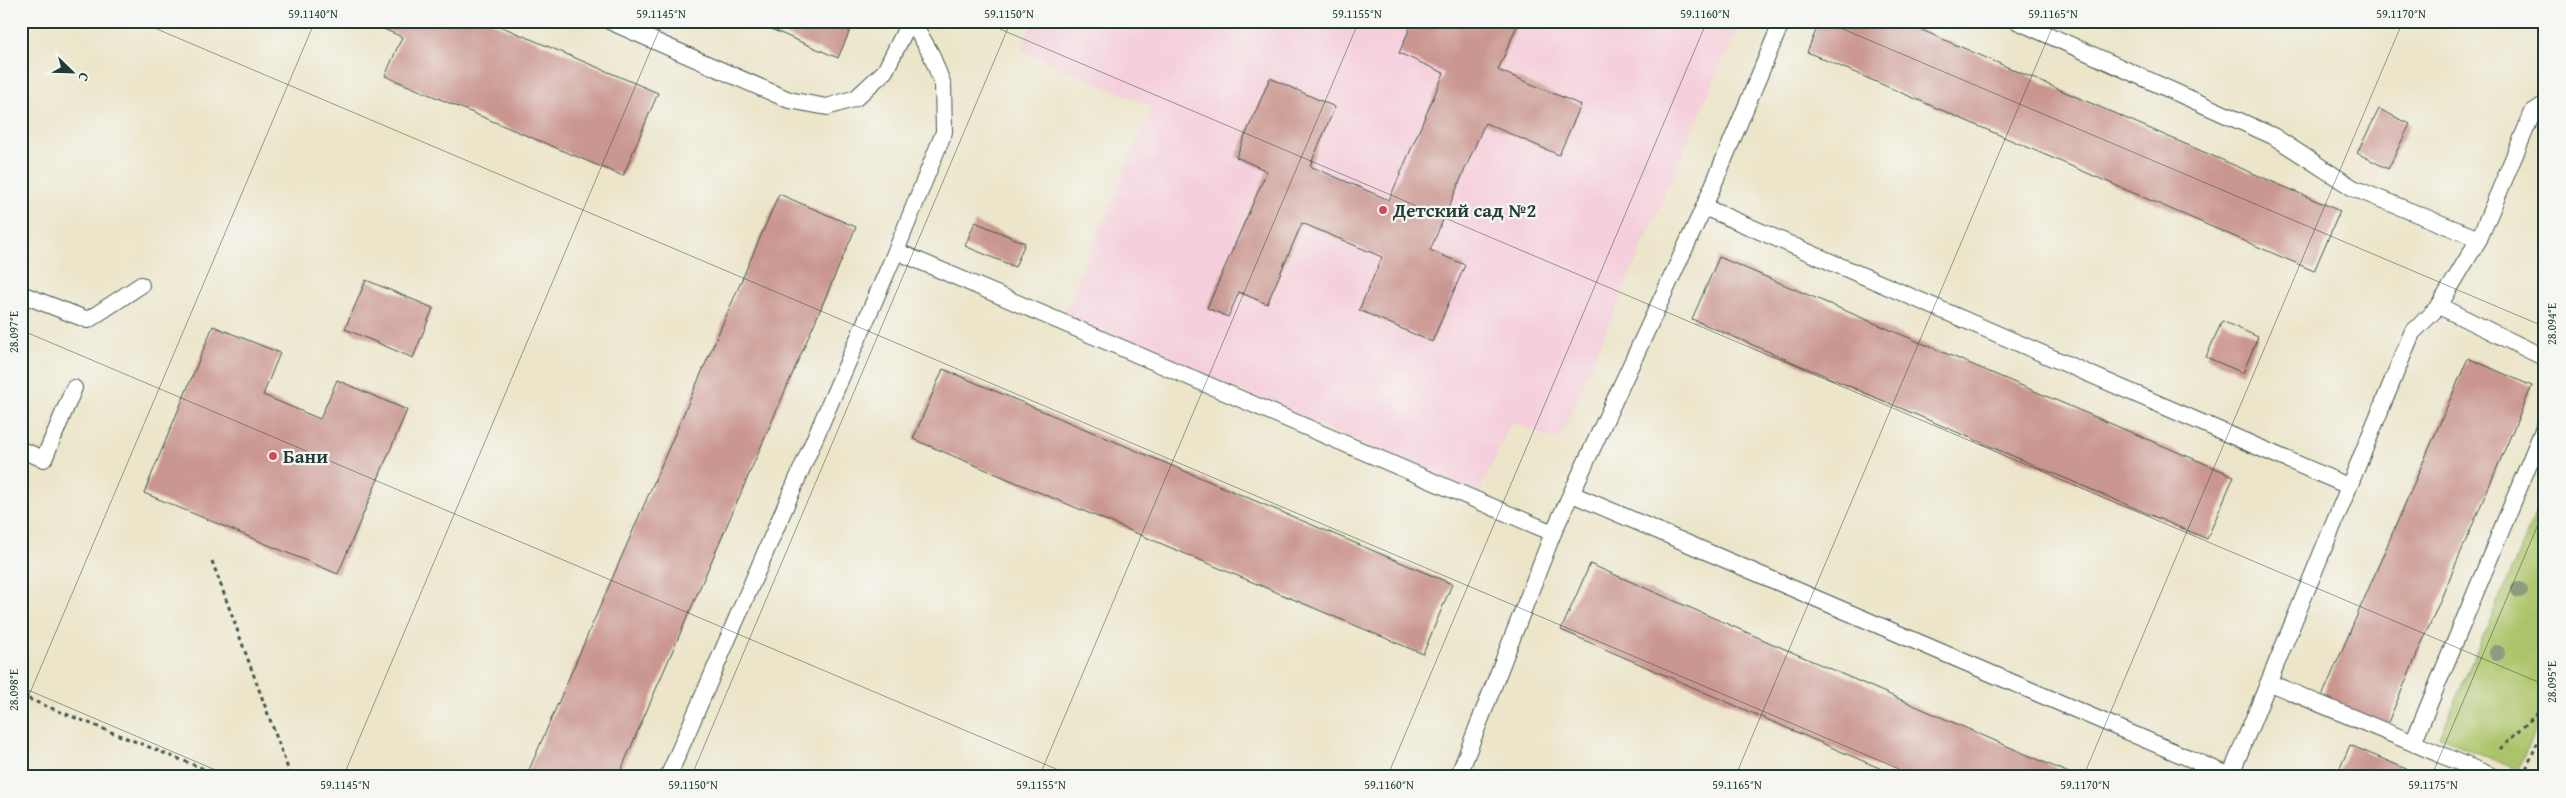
<svg xmlns="http://www.w3.org/2000/svg" width="2566" height="798" font-family="'Gentium Book Plus',serif">
<rect width="100%" height="100%" fill="#f6f6f2"/>
<filter id="ink" filterUnits="userSpaceOnUse"><feTurbulence type="fractalNoise" baseFrequency=".02" numOctaves="2"/><feDisplacementMap in="SourceGraphic" scale="10" xChannelSelector="R" yChannelSelector="G"/><feConvolveMatrix kernelMatrix="1 2 1 2 8 2 1 2 1" color-interpolation-filters="sRGB"/></filter>
<filter id="wash" filterUnits="userSpaceOnUse"><feTurbulence type="fractalNoise" baseFrequency=".0096" numOctaves="4" result="noise"/><feDisplacementMap in="SourceGraphic" scale="20" xChannelSelector="R" yChannelSelector="G"/><feGaussianBlur stdDeviation="1.12" result="paint"/><feColorMatrix in="noise" values="0 0 0 0 0 0 0 0 0 0 0 0 0 0 0 0 0 1.4 0 .05"/><feComposite in="paint" operator="in"/></filter>
<g filter="url(#wash)">
<rect width="100%" height="100%" fill="#ece5c9"/>
<polygon fill="#f5cfdb" points="1033,21 1740,21 1558,442 1511,422 1479,494 1063,314 1152,107 1021,50"/>
<polygon fill="#acc469" stroke="#66804e" points="2545,491 2545,706 2518,770 2440,737"/>
<g id="blocks">
<g fill="#ca9690">
<polygon points="365,21 488,21 658,93 623,176 385,76 402,37"/>
<polygon points="775,21 854,21 838,58 771,29"/>
<polygon points="1413,21 1519,21 1498,70 1581,105 1559,155 1485,123 1430,250 1465,265 1432,342 1359,310 1382,257 1302,223 1267,304 1239,292 1228,317 1207,308 1267,171 1236,157 1270,78 1335,107 1310,166 1389,200 1444,73 1399,53"/>
<polygon points="1820,21 1901,21 2340,211 2314,271 1807,52"/>
<polygon points="2379,109 2410,124 2388,169 2357,153"/>
<polygon points="779,194 856,227 618,777 526,777"/>
<polygon points="975,222 1025,243 1015,267 965,246"/>
<polygon points="1719,257 2234,476 2207,539 1692,319"/>
<polygon points="366,280 433,308 413,358 345,329"/>
<polygon points="2222,321 2258,337 2243,373 2206,357"/>
<polygon points="213,326 280,353 263,395 320,419 337,380 407,410 338,574 144,493"/>
<polygon points="2468,358 2532,386 2386,727 2321,699"/>
<polygon points="943,369 1452,584 1423,654 913,439"/>
<polygon points="1590,564 2078,777 1900,777 1561,630"/>
<polygon points="2350,745 2418,774 2417,777 2336,777"/>
</g>
</g>
</g>
<g filter="url(#ink)">
<use href="#blocks" fill-opacity="0" stroke="#3e564a" stroke-width="1"/>
<g fill="none" stroke-linecap="round" stroke-linejoin="round">
<g stroke="#3e564a" stroke-width="18">
<g id="service">
<polyline points="609,21 789,100 827,107 856,98 885,71 910,21"/>
<polyline points="912,21 931,54 943,85 944,132 896,251 1553,533"/>
<polyline points="2017,21 2273,136 2353,188 2479,239"/>
<polyline points="1704,207 2348,486"/>
<polyline points="21,294 88,320 141,285"/>
<polyline points="2439,306 2545,358"/>
<polyline points="21,450 44,459 74,388"/>
<polyline points="1572,494 2233,777"/>
<polyline points="2270,683 2494,777"/>
<polyline points="2413,743 2545,425"/>
<polyline points="2231,774 2412,333 2439,306 2479,239 2533,112 2545,104"/>
<polyline points="668,777 896,251"/>
<polyline points="1458,777 1553,533 1704,207 1782,21"/>
</g>
</g>
<g stroke="#3e564a" stroke-width="3" stroke-dasharray="4 4" stroke-linecap="butt">
<polyline points="212,561 291,777"/>
<polyline points="21,696 224,777"/>
<polyline points="2500,749 2545,706"/>
<polyline points="2523,776 2545,725"/>
</g>
<use href="#service" stroke="#fff" stroke-width="16"/>
</g>
<g fill="#8e9b7e">
<circle cx="2519" cy="590" r="8"/>
<circle cx="2497" cy="653" r="8"/>
</g>
</g>
<path fill="none" stroke="#1f3d34" stroke-width="1" stroke-opacity="0.45" d="M138,21L1918,777M981,21L2545,685M1824,21L2545,327M21,330L1075,777M21,687L232,777M21,714L315,21M343,777L663,21M691,777L1011,21M1039,777L1359,21M1387,777L1707,21M1735,777L2055,21M2083,777L2403,21M2431,777L2545,508"/>
<g fill="#d1495b" stroke="#f6f6f2" stroke-width="2">
<circle cx="1383" cy="210" r="5"/>
<circle cx="273" cy="456" r="5"/>
</g>
<g text-anchor="middle" dominant-baseline="central" stroke-width="4.5" stroke-linejoin="round" paint-order="stroke">
<g font-size="19" font-weight="bold" fill="#1f3d34" stroke="#f6f6f2" text-anchor="start">
<text x="1393" y="210">Детский сад №2</text>
<text x="283" y="456">Бани</text>
</g>
</g>
<rect width="2566" height="798" fill="none" stroke="#f6f6f2" stroke-width="55"/>
<g transform="translate(72 72) rotate(113)" stroke="#f6f6f2" stroke-width="4" paint-order="stroke">
<path d="M0-4L9 19L0 12L-9 19Z" fill="#1f3d34"/>
<text y="-8" font-size="14" font-weight="bold" text-anchor="middle" fill="#1f3d34">С</text>
</g>
<rect x="28" y="28" width="2510" height="742" fill="none" stroke="#1f3d34" stroke-width="2"/>
<g font-size="12" text-anchor="middle" fill="#1f3d34">
<text x="313" y="18">59.1140°N</text>
<text x="661" y="18">59.1145°N</text>
<text x="1009" y="18">59.1150°N</text>
<text x="1357" y="18">59.1155°N</text>
<text x="1705" y="18">59.1160°N</text>
<text x="2053" y="18">59.1165°N</text>
<text x="2401" y="18">59.1170°N</text>
<text transform="translate(2552 324) rotate(-90)" y="4">28.094°E</text>
<text transform="translate(14 332) rotate(-90)" y="4">28.097°E</text>
<text transform="translate(2552 682) rotate(-90)" y="4">28.095°E</text>
<text transform="translate(14 690) rotate(-90)" y="4">28.098°E</text>
<text x="345" y="789">59.1145°N</text>
<text x="693" y="789">59.1150°N</text>
<text x="1041" y="789">59.1155°N</text>
<text x="1389" y="789">59.1160°N</text>
<text x="1737" y="789">59.1165°N</text>
<text x="2085" y="789">59.1170°N</text>
<text x="2433" y="789">59.1175°N</text>
</g>
</svg>
